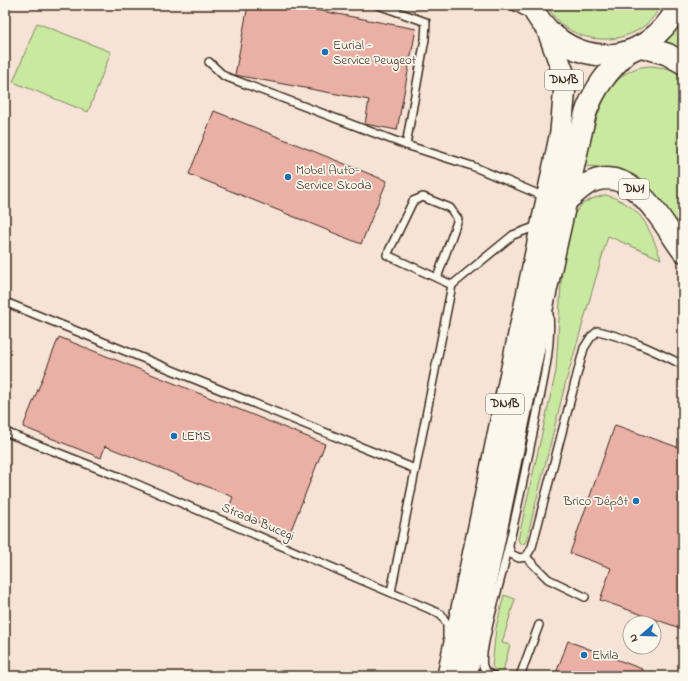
<svg xmlns="http://www.w3.org/2000/svg" width="688" height="681" font-family="'Indie Flower',sans-serif">
<rect width="100%" height="100%" fill="#fbf7ec"/>
<filter id="ink" filterUnits="userSpaceOnUse"><feTurbulence type="fractalNoise" baseFrequency=".025" numOctaves="2"/><feDisplacementMap in="SourceGraphic" scale="8" xChannelSelector="R" yChannelSelector="G"/><feConvolveMatrix kernelMatrix="1 2 1 2 8 2 1 2 1" color-interpolation-filters="sRGB"/></filter>
<g filter="url(#ink)">
<path fill="#f6e2d7" fill-rule="evenodd" d="M5,5H683V676H5ZM630,623H654V647H630Z"/>
<g fill="#c9e8a0" stroke="#82895f">
<path d="M547,5H661C639,51 568,50 547,5Z"/>
<polygon points="683,20 683,52 662,43"/>
<polygon points="37,23 111,52 88,112 13,82"/>
<path d="M652,66L671,69L683,76V230C655,192 637,167 585,166C593,133 599,81 637,68C641,67 647,66 652,66Z"/>
<path d="M606,195C642,206 649,227 661,259L608,236L565,385L526,542L521,545L518,540L556,371L562,266L570,228L574,214L582,204L594,198Z"/>
<polygon points="504,595 515,599 502,643 510,645 502,675 497,673 492,666 496,628"/>
</g>
<g fill="#eab0a5" stroke="#3b2a1e">
<polygon points="248,5 290,5 416,29 397,130 365,124 369,100 235,75"/>
<polygon points="214,111 387,181 361,244 189,174"/>
<polygon points="59,337 325,444 289,535 228,510 233,497 105,446 101,458 23,427"/>
<polygon points="615,425 680,448 683,439 683,629 600,600 611,568 570,553"/>
<polygon points="568,641 642,669 639,676 555,676"/>
</g>
<g fill="none" stroke-linecap="round" stroke-linejoin="round">
<g stroke="#3b2a1e" stroke-width="10">
<g id="service">
<polyline points="378,5 426,22 425,39 406,145"/>
<polyline points="512,5 530,15"/>
<polyline points="209,62 224,76 406,145 472,166 545,197"/>
<polyline points="437,278 458,219 450,208 423,197 413,201 387,255 452,285 513,235 540,225"/>
<polyline points="5,302 415,469"/>
<polyline points="5,432 125,479 441,614 447,624 447,637"/>
<path d="M509,547L511,554L519,558L526,557L532,547L584,348L591,337L598,331C628,338 655,351 683,365"/>
<polyline points="526,557 548,579 585,597"/>
<polyline points="391,592 452,285"/>
<path d="M493,676C489,674 484,670 483,666C479,653 497,593 501,577C515,523 526,468 537,413C543,381 552,348 549,314"/>
<polyline points="520,676 539,625"/>
</g>
</g>
<g stroke="#3b2a1e" stroke-width="24">
<g id="primary">
<path d="M531,5C554,54 614,73 656,35C665,27 674,16 678,5"/>
<polyline points="640,46 667,54 683,63"/>
<path d="M565,202C572,196 579,189 587,184C631,160 661,221 683,251"/>
<polyline points="448,676 561,132 565,86 563,72 548,31"/>
<path d="M466,676L543,304L585,115C594,88 608,71 629,51"/>
</g>
</g>
<use href="#service" stroke="#fbf7ec" stroke-width="7"/>
<use href="#primary" stroke="#fbf7ec" stroke-width="21"/>
</g>
</g>
<g fill="#1f6fb2" stroke="#fbf7ec" stroke-width="1.5">
<circle cx="325" cy="52" r="4"/>
<circle cx="288" cy="177" r="4"/>
<circle cx="174" cy="436" r="4"/>
<circle cx="636" cy="501" r="4"/>
<circle cx="584" cy="655" r="4"/>
</g>
<g text-anchor="middle" dominant-baseline="central" stroke-width="3.5" stroke-linejoin="round" paint-order="stroke">
<g fill="#fbf7ec" stroke="#75685c" stroke-width="1">
<rect x="545" y="70" width="38" height="20" rx="3"/>
<rect x="619" y="179" width="30" height="20" rx="3"/>
<rect x="486" y="394" width="38" height="20" rx="3"/>
</g>
<g font-size="12" font-weight="bold" fill="#3b2a1e">
<text x="564" y="80">DN1B</text>
<text x="634" y="189">DN1</text>
<text x="505" y="404">DN1B</text>
</g>
<g font-size="13" fill="#3b2a1e" stroke="#fbf7ec" text-anchor="start">
<text x="333" y="45">Eurial -<tspan x="333" dy="15">Service Peugeot</tspan></text>
<text x="296" y="170">Mobel Auto-<tspan x="296" dy="15">Service Skoda</tspan></text>
<text x="182" y="436">LEMS</text>
<text x="628" y="501" text-anchor="end">Brico Dépôt</text>
<text x="592" y="655">Elvila</text>
</g>
<g font-size="13" fill="#3b2a1e" stroke="#fbf7ec">
<text transform="translate(258 522) rotate(23)">Strada Bucegi</text>
</g>
</g>
<rect width="688" height="681" fill="none" stroke="#fbf7ec" stroke-width="20"/>
<rect x="10" y="10" width="668" height="661" fill="none" stroke="#3b2a1e" stroke-width="1.5" filter="url(#ink)"/>
<g transform="translate(642 635) rotate(250)"><circle r="19" fill="#fbf7ec" stroke="#aea59a"/>
<path d="M0-3L7 15L0 10L-7 15Z" fill="#1f6fb2"/>
<text y="-6" font-size="11" font-weight="bold" text-anchor="middle" fill="#3b2a1e">N</text>
</g>
</svg>
